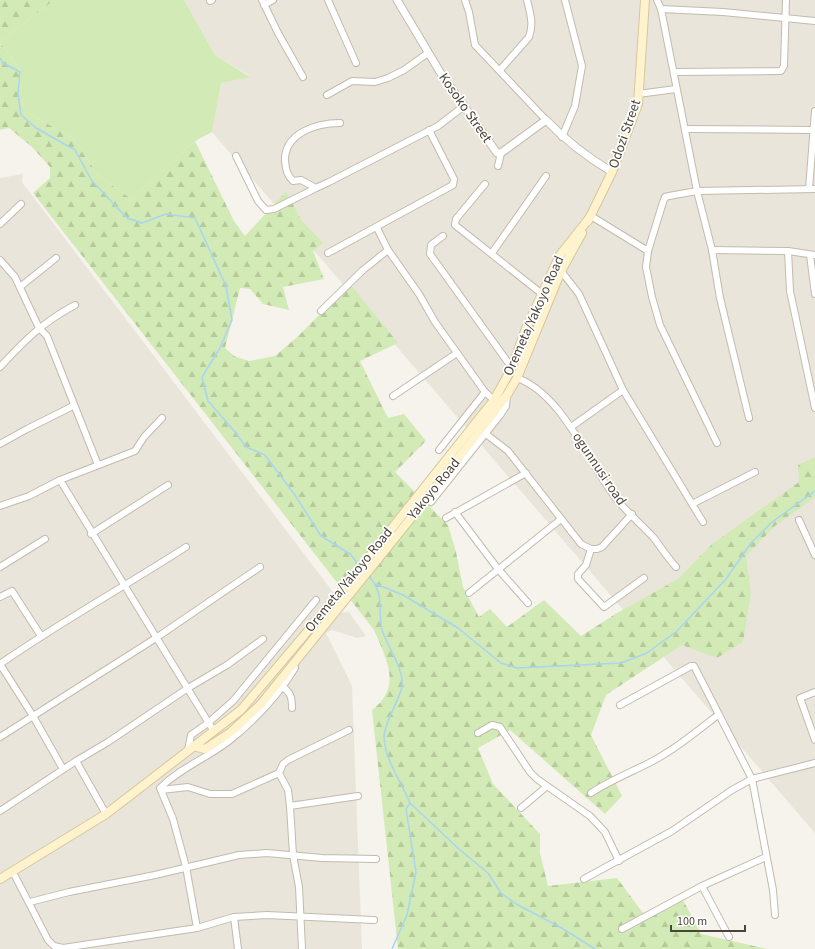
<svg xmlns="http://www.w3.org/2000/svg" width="815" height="949" font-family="'Source Sans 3',sans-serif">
<defs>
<pattern id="forest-firs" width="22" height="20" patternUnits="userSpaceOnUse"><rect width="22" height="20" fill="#d2eab5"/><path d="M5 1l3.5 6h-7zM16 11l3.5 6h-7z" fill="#b6ca9c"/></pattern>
</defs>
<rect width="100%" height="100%" fill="#f6f3ec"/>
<g fill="#eae5da">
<polygon points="184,0 815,0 815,833 212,132 221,83 250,76 215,55"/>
<polygon points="23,174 22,182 342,604 339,613 349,612 366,636 357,638 332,630 326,633 352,686 362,949 0,949 0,178"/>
</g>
<polygon fill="#d2eab5" points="54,0 184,0 215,55 250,77 221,83 212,132 195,141 131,199 98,175 73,138 33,116 23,109 20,70 0,42"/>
<g fill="url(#forest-firs)">
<polygon points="0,0 54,0 0,42"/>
<path d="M0,42L20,70L23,109L33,116L73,138L98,175L131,199L195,141L234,221L245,236L286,192L302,221L323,243L313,251L324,279L283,287L289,310L263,304L250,289L240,288L225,348L234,356L249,361L275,356L297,337L350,284L398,343L360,361L388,418L404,414L426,441L395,472L448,525L456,552L463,587L479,617L490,609L507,627L544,600L581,636L617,613L678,579L712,544L799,482L798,465L815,457V497L775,526L746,556L751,594L743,642L717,658L682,645L606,695L591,735L622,796L605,814L510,730L478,748L493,784L540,834V853L548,886L617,878L643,913L682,898L701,934L767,949H398L372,710C403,686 386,659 374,630L33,193L50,178V167L32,147L9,128L0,130Z"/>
</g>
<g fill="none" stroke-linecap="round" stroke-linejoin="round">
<g stroke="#a9d4f2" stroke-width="1.5">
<polyline points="0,58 3,63 20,72 18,94 21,115 36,128 75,150 92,181 127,218 142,223 166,214 195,218 226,286 232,320 220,348 202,377 208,401 236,433 246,447 265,455 295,495 321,536 350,554 359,565"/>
<path d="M368,575C386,595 377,608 382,630C386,644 405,670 402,687C399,700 383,726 384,738C386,762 401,781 410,803L406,809L416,872L407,915L392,949"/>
<polyline points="376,584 403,595 458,628 501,663 517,668 621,663 647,653 677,631 726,579 751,543 772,522 815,491"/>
<polyline points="410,803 460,850 488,873 501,893 516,904 560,927 595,949"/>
</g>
<g stroke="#c2bbae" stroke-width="8">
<g id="minor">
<polyline points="262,0 278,33 303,77"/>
<polyline points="328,0 356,63"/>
<polyline points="465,0 469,12 475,45 546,120"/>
<polyline points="657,0 661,9 697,191 712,250 720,298 749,418"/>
<polyline points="210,1 212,0"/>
<polyline points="264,5 273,0"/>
<polyline points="661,9 723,12 815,21"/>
<path d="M500,70L529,37C534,24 530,13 527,0"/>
<polyline points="674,72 781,71 784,66 786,0"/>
<polyline points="638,94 676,89"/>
<polyline points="327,95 352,81 375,82 388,78 404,70 428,53"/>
<path d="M340,123C317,123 284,133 285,161C286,170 287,175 293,181L301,180L316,188L329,182L438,126L464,106"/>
<polyline points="685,129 813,130"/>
<polyline points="562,137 575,106 582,66 565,0"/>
<polyline points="236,156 258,201 266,210 274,209 316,188"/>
<polyline points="498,166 501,153"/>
<polyline points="485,184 456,219 455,225 542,294"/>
<polyline points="809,189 815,111"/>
<polyline points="591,216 648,251"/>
<polyline points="0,224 21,204"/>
<polyline points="377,228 388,250 419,294 435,322 485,392 494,400"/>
<polyline points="443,236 431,245 430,254 512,368"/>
<polyline points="712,250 788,251 815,255"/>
<polyline points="788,251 790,291 815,408"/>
<polyline points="328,253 453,185 454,179 429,130"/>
<polyline points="492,253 546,176"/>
<polyline points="810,255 815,294"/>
<polyline points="0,260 15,277 39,328 47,336 98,465"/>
<polyline points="561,271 579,294 623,390 703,522"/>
<polyline points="20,287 56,258"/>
<polyline points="321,311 363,270 388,250"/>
<path d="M0,367C25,340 43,322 75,305"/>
<path d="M517,378C564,395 588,464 618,501C629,514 642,525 654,538C661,548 668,558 676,567"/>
<polyline points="393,396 457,353"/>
<polyline points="571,427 623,390"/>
<polyline points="486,434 508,451 581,544 591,549 597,549 602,547 632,514"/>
<polyline points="717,443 660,325 652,297 646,267 648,251 663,202 665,197 669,196 697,191 815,189"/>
<polyline points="0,444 27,429 73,406"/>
<polyline points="439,450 485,392"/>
<polyline points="60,480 213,730"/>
<polyline points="431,502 501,414 506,406 507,395"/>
<polyline points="692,504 755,472"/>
<polyline points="0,506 29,496 60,480 135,451 144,437 162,418"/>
<polyline points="455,512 498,569 528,603"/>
<polyline points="446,518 526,473"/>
<polyline points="799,520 815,555"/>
<polyline points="91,534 168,485"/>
<polyline points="591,549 586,565 578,574 578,579 604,607 644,578"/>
<polyline points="0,567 45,539"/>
<polyline points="469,593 561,519"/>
<polyline points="0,597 12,591 41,636"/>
<path d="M0,664C60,622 124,587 186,547"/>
<polyline points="0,664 33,716 63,769"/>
<path d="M283,687C291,693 292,698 292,708"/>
<polyline points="815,692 800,698 815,740"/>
<polyline points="620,705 691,666 694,666 752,779 773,890 775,915"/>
<polyline points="478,733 492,725 500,727 530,772 537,779 590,816 605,832 619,861"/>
<polyline points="0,737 156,638 260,567"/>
<polyline points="188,750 191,735 208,723 233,701 316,600"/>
<polyline points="76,761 106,814"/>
<polyline points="279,773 288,790 290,806 293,855 299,887 302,949"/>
<polyline points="161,790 188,787 210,794 232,794 279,773 283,764 288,760 349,730"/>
<path d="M591,793C609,781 629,773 649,763C674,750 696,732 718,715"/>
<polyline points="290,806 358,796"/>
<polyline points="521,808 546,787"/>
<polyline points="0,811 76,761 108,742 188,688 227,665 263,639"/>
<polyline points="15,876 48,940 54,946 63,948 197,928 234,917 267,915 374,920"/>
<polyline points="584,879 672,831 732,790 752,779 815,763"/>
<polyline points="702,886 729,937"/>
<polyline points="30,902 69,892 155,875 239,855 267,853 322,858 376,859"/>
<polyline points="234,917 238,949"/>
<path d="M197,928L186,867L173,819L160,788C180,768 207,758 229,741C254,721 278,696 295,668"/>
<polyline points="622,929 702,886 766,857"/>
</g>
</g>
<g stroke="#c2bbae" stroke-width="9">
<path id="tertiary" d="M397,0L440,72L497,153H501L546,120C566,141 587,157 612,172"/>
</g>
<g stroke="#d6c79b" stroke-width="10">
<g id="secondary">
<polyline points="588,221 612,172 638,104 645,0"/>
<polyline points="193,746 205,749 231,732 261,704 428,497 507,395 517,378 561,271 582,233"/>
<polyline points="0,879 106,814 241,710 345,587 494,400 512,368 525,331 560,255 591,216"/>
</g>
</g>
<use href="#minor" stroke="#fff" stroke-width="6"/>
<use href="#tertiary" stroke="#fff" stroke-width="7"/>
<use href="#secondary" stroke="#fff3cd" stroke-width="8"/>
</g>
<g text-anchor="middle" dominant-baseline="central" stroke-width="3.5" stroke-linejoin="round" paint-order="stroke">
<g font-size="14" fill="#4b4439" stroke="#fff">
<text transform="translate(465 108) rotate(55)">Kosoko Street</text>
<text transform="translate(625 134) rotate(-71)">Odozi Street</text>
<text transform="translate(534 316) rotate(-66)">Oremeta/Yakoyo Road</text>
<text transform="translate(599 469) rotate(56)">ogunnusi road</text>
<text transform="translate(434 489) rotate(-51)">Yakoyo Road</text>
<text transform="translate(349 580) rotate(-51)">Oremeta/Yakoyo Road</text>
</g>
</g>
<path d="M671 925v6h74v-6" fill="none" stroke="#4b4439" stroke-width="2"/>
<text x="677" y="925" font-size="12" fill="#4b4439" stroke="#ffffff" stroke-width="3" paint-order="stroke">100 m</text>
</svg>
